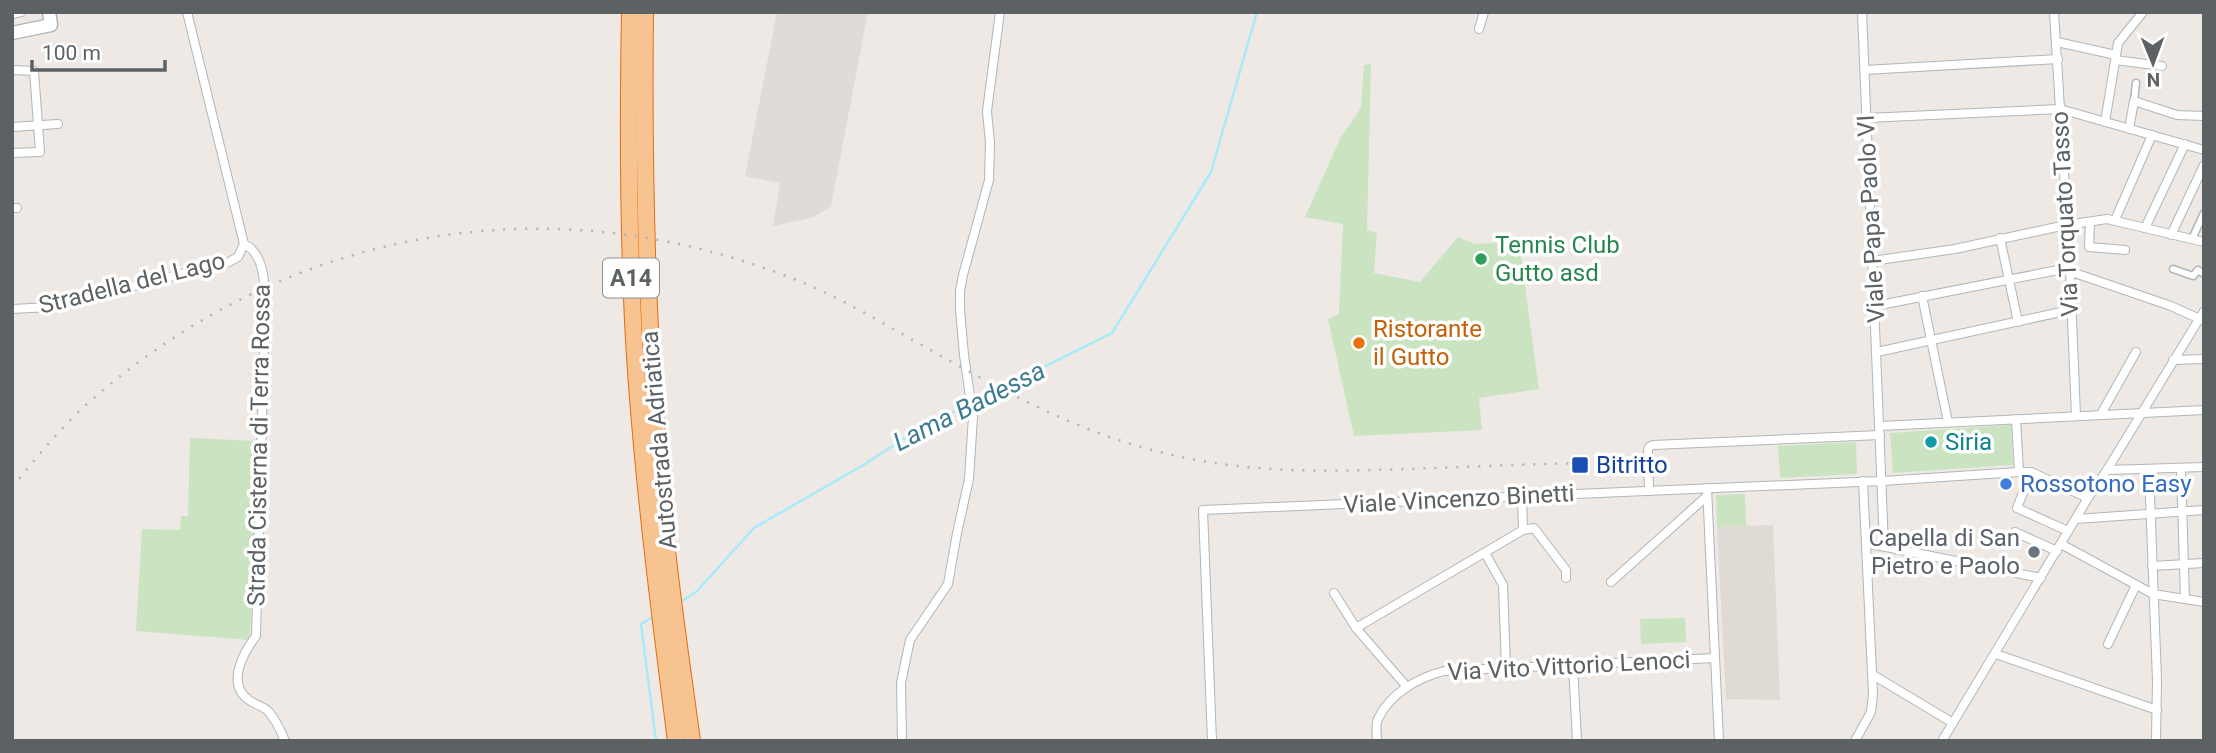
<svg xmlns="http://www.w3.org/2000/svg" width="2216" height="753" font-family="Roboto,sans-serif">
<rect width="100%" height="100%" fill="#eee9e4"/>
<polygon fill="#dfdbd8" points="777,12 868,12 831,206 814,217 773,226 780,183 745,176"/>
<polygon fill="#e0dad5" points="1773,525 1780,700 1726,699 1717,527"/>
<g fill="#cae4c1">
<polygon points="1371,64 1367,230 1377,233 1374,273 1420,282 1458,237 1475,244 1519,242 1539,389 1479,398 1482,430 1354,436 1328,319 1339,314 1343,224 1305,217 1341,137 1361,108 1364,65"/>
<polygon points="2011,425 2013,465 1893,473 1890,433"/>
<polygon points="190,438 257,441 250,640 136,631 142,529 180,530 181,516 188,516"/>
<polygon points="1856,442 1857,474 1780,478 1778,446"/>
<polygon points="1745,494 1746,526 1717,527 1716,495"/>
<polygon points="1685,618 1686,642 1641,644 1640,619"/>
</g>
<g fill="none" stroke-linecap="round" stroke-linejoin="round">
<g stroke="#a7ebfb" stroke-width="2.5">
<polyline points="680,602 696,592 754,528 865,464 917,430 1112,333 1211,172 1257,12"/>
<polyline points="653,617 641,624 656,741"/>
</g>
<g stroke="#b1b6b8" stroke-width="9">
<g id="pedestrian">
<polyline points="2134,101 2136,83"/>
<polyline points="2192,239 2204,213"/>
<polyline points="2173,269 2193,276 2198,270 2204,274"/>
</g>
</g>
<g stroke="#b1b6b8" stroke-width="10">
<g id="minor">
<path d="M187,12L244,244C266,254 265,289 265,310L256,636C243,653 226,684 249,700C255,705 263,706 268,711C276,720 281,731 285,741"/>
<polyline points="1862,12 1884,546"/>
<polyline points="2054,12 2070,270 2076,416"/>
<polyline points="12,14 21,12"/>
<polyline points="1479,29 1484,12"/>
<polyline points="2057,42 2116,55"/>
<polyline points="2115,60 2162,66"/>
<polyline points="12,70 34,71 40,152 12,153"/>
<polyline points="1865,70 2058,59"/>
<polyline points="1867,118 2060,109 2204,150"/>
<polyline points="2105,122 2118,43 2143,12"/>
<polyline points="12,127 58,124"/>
<polyline points="2129,129 2134,101 2177,115 2204,116"/>
<polyline points="12,208 17,208"/>
<polyline points="2115,220 2152,135"/>
<polyline points="2090,222 2089,247 2125,250"/>
<polyline points="2145,228 2185,144"/>
<polyline points="2171,235 2204,165"/>
<polyline points="2000,238 2018,322"/>
<polyline points="1872,261 1955,249 2066,225 2107,219 2204,242"/>
<polyline points="1922,296 1948,422"/>
<polyline points="1875,306 2063,269 2171,306 2202,320"/>
<polyline points="12,309 51,307 229,262 238,257 244,244"/>
<polyline points="1877,352 2070,310"/>
<polyline points="2173,360 2204,359"/>
<polyline points="2101,414 2136,352"/>
<polyline points="2016,419 2019,472"/>
<polyline points="1880,426 2204,410"/>
<polyline points="2181,469 2185,599"/>
<polyline points="2107,470 2204,467"/>
<polyline points="2149,470 2157,680 2156,741"/>
<polyline points="2031,472 2017,508 2068,531"/>
<polyline points="1707,488 1719,741"/>
<polyline points="1649,491 1648,450 1649,447 1653,445 1880,435"/>
<polyline points="1522,496 1523,530 1534,528 1566,570 1566,578"/>
<polyline points="2076,519 2204,510"/>
<polyline points="2015,532 2057,551"/>
<polyline points="1866,543 2041,578"/>
<polyline points="2061,544 2153,594 2204,602"/>
<polyline points="1485,553 1503,585 1506,668"/>
<polyline points="2152,566 2204,563"/>
<polyline points="1611,582 1707,496"/>
<polyline points="1334,593 1356,628 1407,687"/>
<polyline points="1356,628 1523,530"/>
<polyline points="2108,644 2136,585"/>
<polyline points="1996,654 2157,710"/>
<polyline points="1573,665 1577,741"/>
<polyline points="1873,675 1953,723"/>
<polyline points="902,741 901,683 910,640 948,584 957,533 969,479 973,417 964,355 960,310 960,291 963,275 989,180 990,143 987,111 1000,12"/>
<polyline points="1212,741 1203,510 1882,481 2019,472 2031,472 2088,498"/>
<path d="M1377,741C1377,734 1375,725 1378,719C1390,693 1418,678 1444,671L1715,658"/>
<polyline points="1855,741 1871,712 1873,694 1863,481"/>
<polyline points="1942,741 2088,498 2107,470 2204,311"/>
</g>
</g>
<g stroke="#b0b5b8" stroke-width="15">
<polyline id="secondary" points="12,33 51,25 49,12"/>
</g>
<g stroke="#e66c0c" stroke-width="18">
<g id="motorway">
<path d="M630,12C628,122 628,231 634,340C642,474 659,608 676,741"/>
<path d="M645,12C643,189 647,365 666,541C673,608 683,674 692,741"/>
</g>
</g>
<use href="#pedestrian" stroke="#fff" stroke-width="6"/>
<use href="#minor" stroke="#fff" stroke-width="8"/>
<use href="#secondary" stroke="#fff" stroke-width="12"/>
<use href="#motorway" stroke="#f7c491" stroke-width="16"/>
<path stroke="#b2b3b4" stroke-width="2.5" stroke-dasharray="2 9" stroke-linecap="butt" d="M12,487C36,459 59,429 87,404C291,223 562,179 813,287C847,302 879,321 911,339C991,384 1070,430 1160,452C1241,473 1323,472 1406,469C1466,467 1526,464 1586,463"/>
</g>
<circle fill="#2e9e5b" stroke="#fff" stroke-width="2.5" cx="1481" cy="259" r="7"/>
<circle fill="#e8710a" stroke="#fff" stroke-width="2.5" cx="1359" cy="343" r="7"/>
<circle fill="#0f9aa8" stroke="#fff" stroke-width="2.5" cx="1931" cy="442" r="7"/>
<rect fill="#1a4fb4" stroke="#fff" stroke-width="2.5" x="1571" y="456" width="18" height="18" rx="3.5"/>
<circle fill="#3f7fe0" stroke="#fff" stroke-width="2.5" cx="2006" cy="484" r="7"/>
<circle fill="#6b7280" stroke="#fff" stroke-width="2.5" cx="2034" cy="552" r="7"/>
<g text-anchor="middle" dominant-baseline="central" stroke-width="7" stroke-linejoin="round" paint-order="stroke">
<rect fill="#fff" stroke="#8d9092" stroke-width="2" x="603" y="258.5" width="56" height="39" rx="5"/>
<g font-size="23" font-weight="bold" fill="#5c6164">
<text x="631" y="278">A14</text>
</g>
<g font-size="24" fill="#5c6164" stroke="#fff">
<text transform="translate(2065 214) rotate(-93)">Via Torquato Tasso</text>
<text transform="translate(1871 219) rotate(-93)">Viale Papa Paolo VI</text>
<text transform="translate(132 283) rotate(-14)">Stradella del Lago</text>
<text transform="translate(659 440) rotate(-95)">Autostrada Adriatica</text>
<text transform="translate(259 445) rotate(-89)">Strada Cisterna di Terra Rossa</text>
<text transform="translate(1459 499) rotate(-3)">Viale Vincenzo Binetti</text>
<text transform="translate(1569 666) rotate(-3)">Via Vito Vittorio Lenoci</text>
</g>
<g font-size="24" fill="#27864d" stroke="#fff" text-anchor="start">
<text x="1495" y="245">Tennis Club<tspan x="1495" dy="28">Gutto asd</tspan></text>
</g>
<g font-size="24" fill="#c56008" stroke="#fff" text-anchor="start">
<text x="1373" y="329">Ristorante<tspan x="1373" dy="28">il Gutto</tspan></text>
</g>
<g font-size="24" fill="#0d838f" stroke="#fff" text-anchor="start">
<text x="1945" y="442">Siria</text>
</g>
<g font-size="24" fill="#164399" stroke="#fff" text-anchor="start">
<text x="1596" y="465">Bitritto</text>
</g>
<g font-size="24" fill="#366cbe" stroke="#fff" text-anchor="start">
<text x="2020" y="484">Rossotono Easy</text>
</g>
<g font-size="24" fill="#5b616d" stroke="#fff" text-anchor="end">
<text x="2020" y="538">Capella di San<tspan x="2020" dy="28">Pietro e Paolo</tspan></text>
</g>
<g font-size="26" font-style="italic" fill="#3c7c92" stroke="#fff">
<text transform="translate(969 406) rotate(-27)">Lama Badessa</text>
</g>
</g>
<rect width="2216" height="753" fill="none" stroke="#5c6164" stroke-width="28"/>
<g transform="translate(2153 63) rotate(179)" stroke="#ffffff" stroke-width="5" paint-order="stroke">
<path d="M0-5L12 26L0 18L-12 26Z" fill="#5c6164"/>
<text y="-10" font-size="19" font-weight="bold" text-anchor="middle" fill="#5c6164">N</text>
</g>
<path d="M32 60v10h133v-10" fill="none" stroke="#5c6164" stroke-width="3.5"/>
<text x="42" y="60" font-size="21" fill="#5c6164" stroke="#ffffff" stroke-width="5" paint-order="stroke">100 m</text>
</svg>
